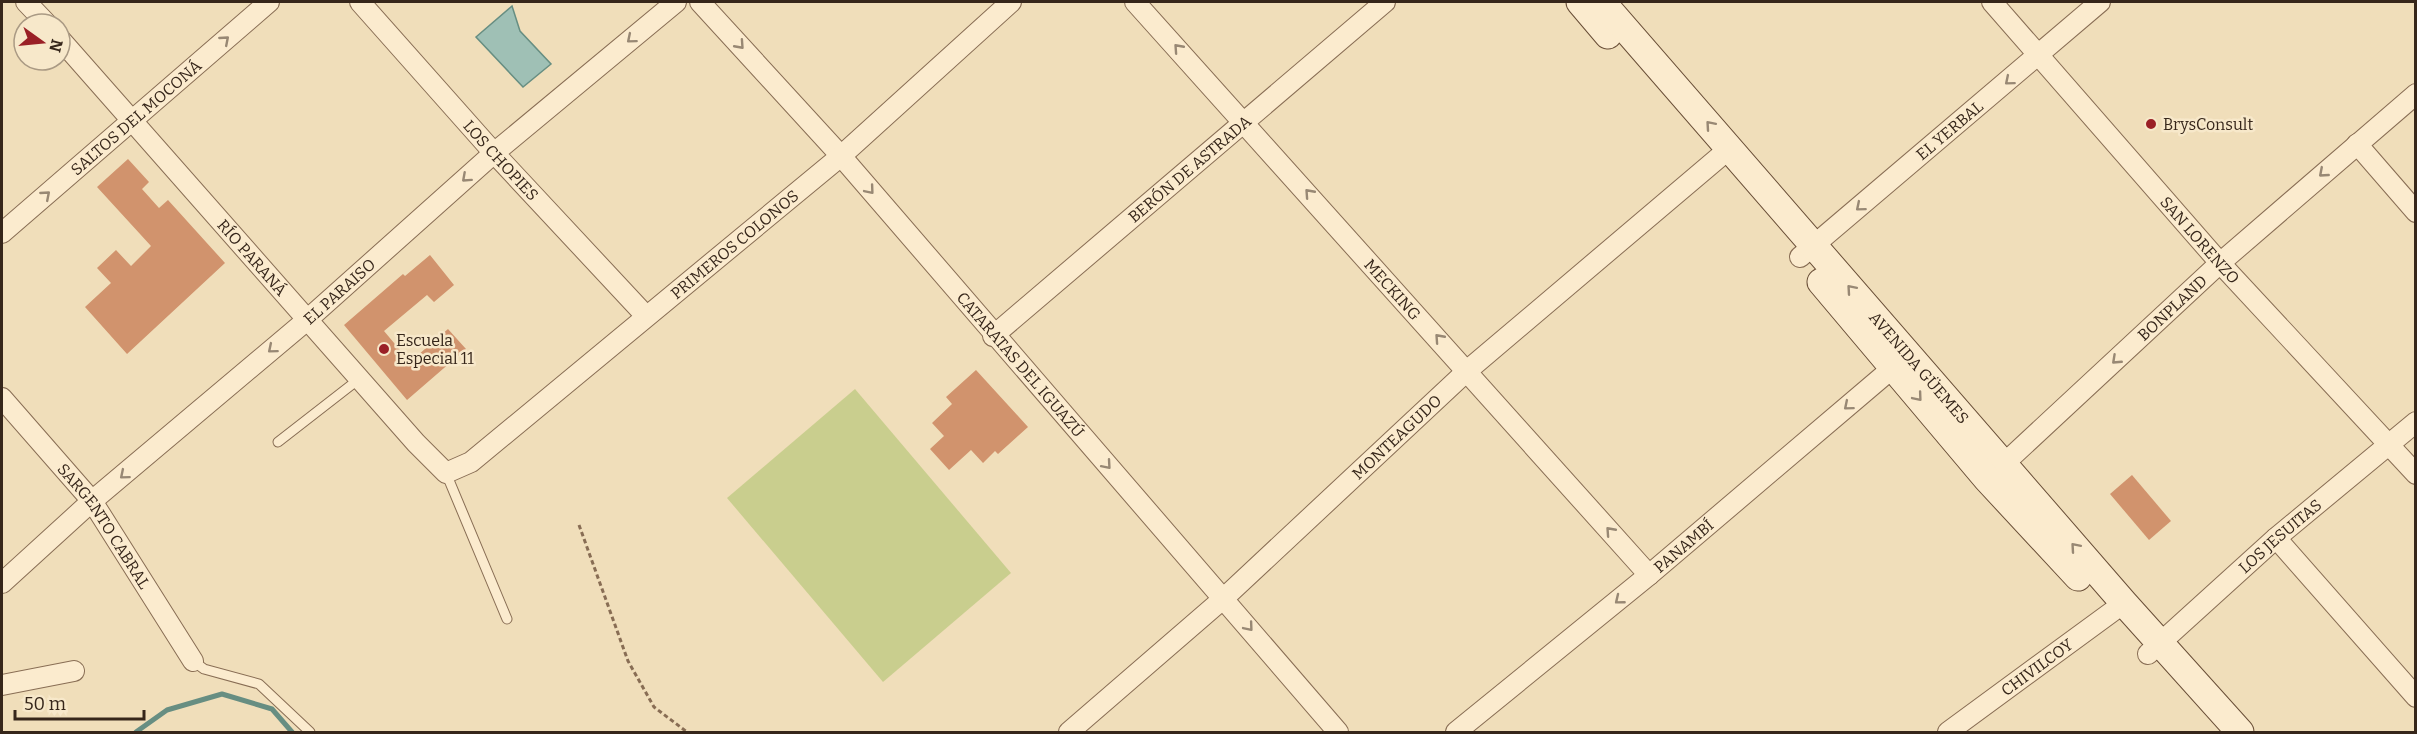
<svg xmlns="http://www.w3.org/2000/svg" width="2417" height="734" font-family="Bitter,serif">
<rect width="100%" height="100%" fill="#f0deba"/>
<polygon fill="#c9ce8e" points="855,389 1011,573 883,682 727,498"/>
<polygon fill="#9fc0b5" stroke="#678e82" stroke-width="1.5" points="512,6 520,31 551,64 523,87 476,37"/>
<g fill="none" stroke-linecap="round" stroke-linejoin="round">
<polyline stroke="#678e82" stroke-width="5" points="136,732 167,710 222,694 272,709 292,732"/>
</g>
<g fill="#d1936d">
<polygon points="128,159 149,182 142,189 159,208 168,200 225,263 127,354 85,307 111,283 97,268 116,250 131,266 151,246 97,187"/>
<polygon points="430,255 454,285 434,302 427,295 384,331 410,362 448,329 466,349 407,400 344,325 403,274 405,276"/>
<polygon points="976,370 1028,427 998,454 995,451 983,463 971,450 949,470 930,449 944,436 932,423 952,404 946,397"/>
<polygon points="2132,475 2171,521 2149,540 2110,494"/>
</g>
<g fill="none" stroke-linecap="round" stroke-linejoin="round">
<g stroke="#886d54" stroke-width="11">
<g id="lane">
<polyline points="278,442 359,379"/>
<polyline points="446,473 507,619"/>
<polyline points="193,661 204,669 259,684 310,732"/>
</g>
</g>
<g stroke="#886d54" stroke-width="22">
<g id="street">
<polyline points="26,2 47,24"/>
<path id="s1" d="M360,2L494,153L646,316"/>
<path id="s2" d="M700,2L841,156L1338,732"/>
<path id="s3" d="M1135,2L1649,575"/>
<path id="s4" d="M1992,2L2220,263L2416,474"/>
<path id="s5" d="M60,39L416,443L446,473L471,462L841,156L1011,2"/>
<polyline points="2357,144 2416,212"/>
<path id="s6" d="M2,233L269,2"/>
<path id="s7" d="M1800,257L2100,2"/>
<path id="s8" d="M993,336L1385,2"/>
<path id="s9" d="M2,398L92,501L193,661"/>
<path id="s10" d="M1994,473L2220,263L2416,94"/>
<polyline points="2276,538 2416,697"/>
<path id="s11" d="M2,583L92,501L307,320L494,153L676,2"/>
<path id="s12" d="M2148,654L2276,538L2416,422"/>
<polyline points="2,685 74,671"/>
<path id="s13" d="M1069,732L1224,598L1468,370L1730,148"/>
<path id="s14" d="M1456,732L1649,575L1902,360"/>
<path id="s15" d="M1948,732L2124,603"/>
</g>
</g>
<g stroke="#694e37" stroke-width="29">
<g id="secondary">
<polyline points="1580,2 1608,35"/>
<path id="s16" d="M1602,2L2124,603L2240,732"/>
<polyline points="1821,282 1987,479 2078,577"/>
</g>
</g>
<polyline stroke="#886d54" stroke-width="3" stroke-dasharray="4.5 3" stroke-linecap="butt" points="579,525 628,661 654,707 687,732"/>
<use href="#lane" stroke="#fbebce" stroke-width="9"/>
<use href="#street" stroke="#fbebce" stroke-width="20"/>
<use href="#secondary" stroke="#fbebce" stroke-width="27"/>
</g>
<defs><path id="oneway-chevron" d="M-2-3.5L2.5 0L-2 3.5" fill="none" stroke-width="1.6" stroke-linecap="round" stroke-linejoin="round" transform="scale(1.5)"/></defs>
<g stroke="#988874">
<use href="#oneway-chevron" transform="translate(631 39) rotate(140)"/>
<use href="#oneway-chevron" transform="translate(225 40) rotate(-41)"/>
<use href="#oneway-chevron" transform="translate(740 45) rotate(48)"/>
<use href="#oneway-chevron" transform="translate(1178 48) rotate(-132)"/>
<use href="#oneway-chevron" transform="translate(2009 81) rotate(140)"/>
<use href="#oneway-chevron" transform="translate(1710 125) rotate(-131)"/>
<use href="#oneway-chevron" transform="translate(2323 173) rotate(139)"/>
<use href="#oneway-chevron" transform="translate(466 178) rotate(138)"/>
<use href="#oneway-chevron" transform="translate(870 190) rotate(50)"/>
<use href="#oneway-chevron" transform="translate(1309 193) rotate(-132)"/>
<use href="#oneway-chevron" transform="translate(46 195) rotate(-41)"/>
<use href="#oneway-chevron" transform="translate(1860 207) rotate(140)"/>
<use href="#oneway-chevron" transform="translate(1851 289) rotate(-131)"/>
<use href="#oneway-chevron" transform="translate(1439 338) rotate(-132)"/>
<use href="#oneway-chevron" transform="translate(272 349) rotate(140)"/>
<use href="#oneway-chevron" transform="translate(2116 360) rotate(137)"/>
<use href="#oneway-chevron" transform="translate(1918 397) rotate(50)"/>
<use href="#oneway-chevron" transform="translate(1848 406) rotate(140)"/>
<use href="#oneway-chevron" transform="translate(1107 465) rotate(49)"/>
<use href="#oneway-chevron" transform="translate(124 475) rotate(140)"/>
<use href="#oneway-chevron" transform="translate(1610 531) rotate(-132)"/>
<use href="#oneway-chevron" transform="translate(2075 547) rotate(-131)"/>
<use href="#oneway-chevron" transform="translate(1619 600) rotate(141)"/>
<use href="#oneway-chevron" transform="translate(1249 627) rotate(50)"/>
</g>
<g fill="#9a2026" stroke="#f7e8ca" stroke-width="2">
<circle cx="2151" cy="124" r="6"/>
<circle cx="384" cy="349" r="6"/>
</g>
<g text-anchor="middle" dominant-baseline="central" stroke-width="5" stroke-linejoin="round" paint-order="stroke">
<g font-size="16" fill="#36261a" stroke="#f7e8ca">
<text stroke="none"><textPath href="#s6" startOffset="177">SALTOS DEL MOCONÁ</textPath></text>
<text stroke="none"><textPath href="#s7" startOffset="196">EL YERBAL</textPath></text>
<text stroke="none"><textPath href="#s1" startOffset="212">LOS CHOPIES</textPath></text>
<text stroke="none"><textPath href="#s8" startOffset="258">BERÓN DE ASTRADA</textPath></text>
<text stroke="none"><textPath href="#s4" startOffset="316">SAN LORENZO</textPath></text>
<text stroke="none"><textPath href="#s5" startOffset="950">PRIMEROS COLONOS</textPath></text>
<text stroke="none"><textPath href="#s5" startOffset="291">RÍO PARANÁ</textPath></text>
<text stroke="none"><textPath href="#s3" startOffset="386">MECKING</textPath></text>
<text stroke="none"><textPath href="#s11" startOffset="446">EL PARAISO</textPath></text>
<text stroke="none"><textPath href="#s10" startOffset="243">BONPLAND</textPath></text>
<text stroke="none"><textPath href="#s2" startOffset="484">CATARATAS DEL IGUAZÚ</textPath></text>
<text stroke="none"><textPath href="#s16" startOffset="484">AVENIDA GÜEMES</textPath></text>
<text stroke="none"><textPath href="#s13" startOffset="441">MONTEAGUDO</textPath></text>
<text stroke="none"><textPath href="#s9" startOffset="164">SARGENTO CABRAL</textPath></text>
<text stroke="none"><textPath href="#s12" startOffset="177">LOS JESUITAS</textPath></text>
<text stroke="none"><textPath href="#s14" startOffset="294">PANAMBÍ</textPath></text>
<text stroke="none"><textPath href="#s15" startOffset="110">CHIVILCOY</textPath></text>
</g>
<g font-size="16" fill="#36261a" stroke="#f7e8ca" text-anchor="start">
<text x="2163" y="124">BrysConsult</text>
<text x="396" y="340">Escuela<tspan x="396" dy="18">Especial 11</tspan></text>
</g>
</g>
<rect width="2417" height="734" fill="none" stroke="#36261a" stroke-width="6"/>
<g transform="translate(42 42) rotate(105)"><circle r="28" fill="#f7e8ca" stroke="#aa9a84" stroke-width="1.5"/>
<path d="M0-4.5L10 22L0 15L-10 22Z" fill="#9a2026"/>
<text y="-9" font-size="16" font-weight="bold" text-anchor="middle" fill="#36261a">N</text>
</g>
<path d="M15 710v9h129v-9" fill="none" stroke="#36261a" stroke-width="3"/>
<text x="24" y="710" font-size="18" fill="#36261a" stroke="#f7e8ca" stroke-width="4.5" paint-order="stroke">50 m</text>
</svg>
